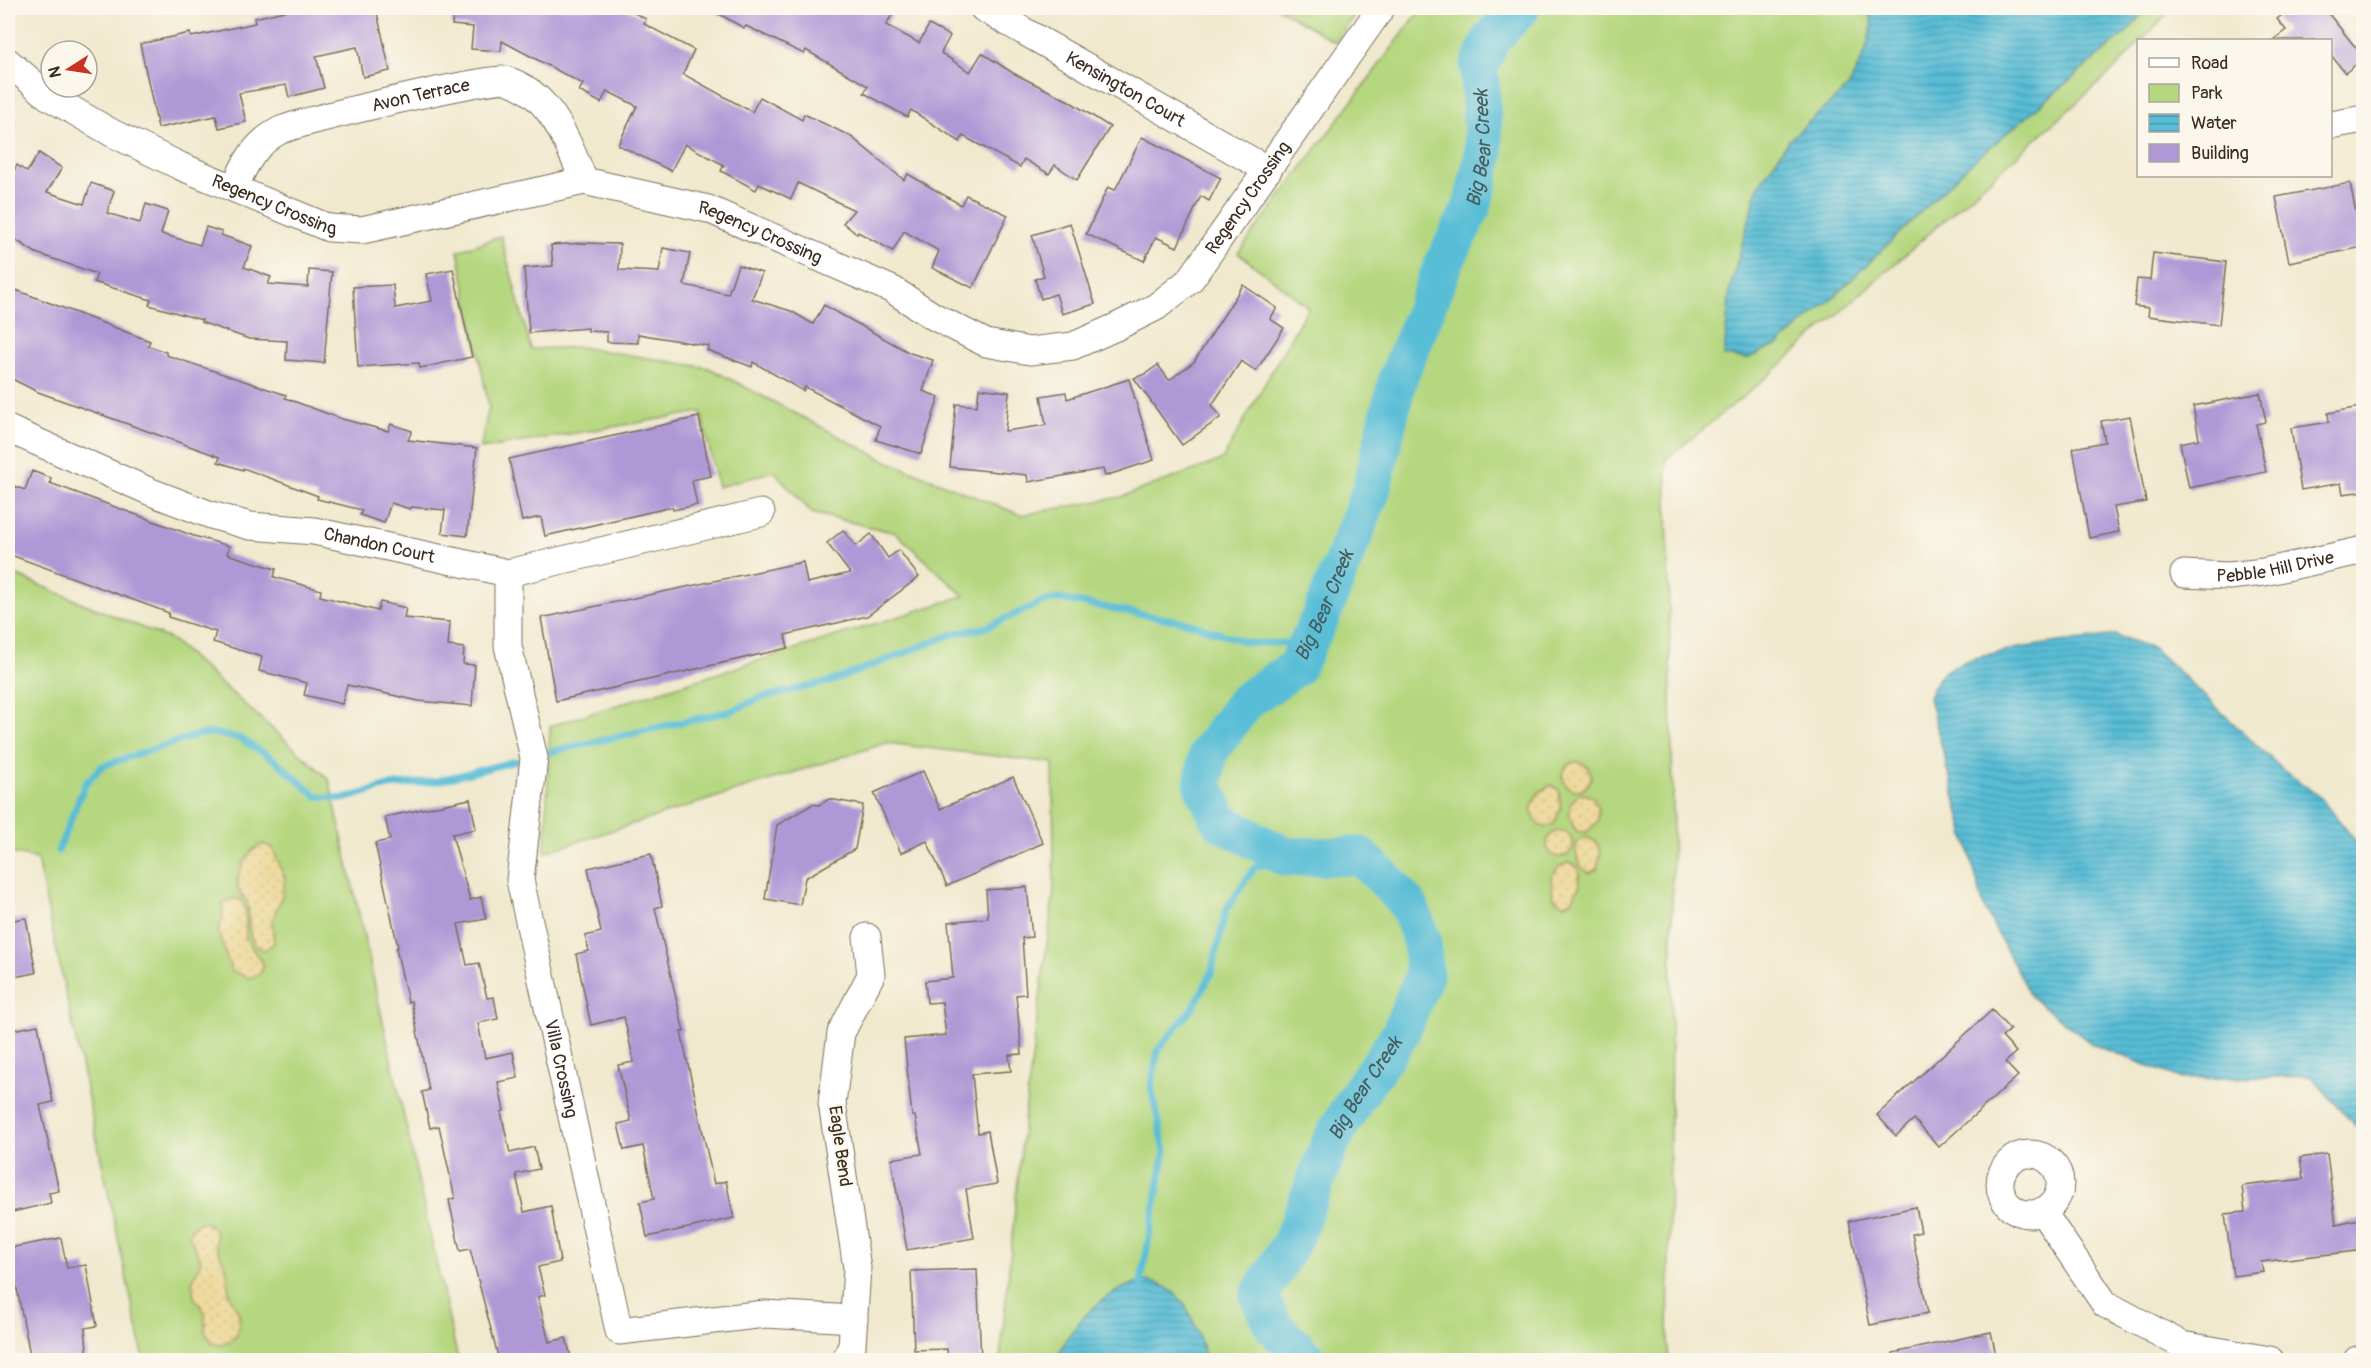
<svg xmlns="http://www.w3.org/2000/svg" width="2371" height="1368" font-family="Pangolin,sans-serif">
<defs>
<pattern id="sand-dots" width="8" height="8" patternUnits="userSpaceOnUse" patternTransform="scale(1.5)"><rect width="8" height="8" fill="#eeda9e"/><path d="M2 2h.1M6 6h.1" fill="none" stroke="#cdbb88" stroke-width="1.8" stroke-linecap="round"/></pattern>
<pattern id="water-rules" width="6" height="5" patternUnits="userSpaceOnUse" patternTransform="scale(1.5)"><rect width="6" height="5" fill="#58bdd6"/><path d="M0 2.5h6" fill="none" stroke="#4a9aad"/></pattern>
</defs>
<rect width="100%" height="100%" fill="#fbf7ec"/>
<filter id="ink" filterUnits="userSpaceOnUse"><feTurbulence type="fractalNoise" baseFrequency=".0167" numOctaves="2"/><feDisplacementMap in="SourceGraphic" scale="12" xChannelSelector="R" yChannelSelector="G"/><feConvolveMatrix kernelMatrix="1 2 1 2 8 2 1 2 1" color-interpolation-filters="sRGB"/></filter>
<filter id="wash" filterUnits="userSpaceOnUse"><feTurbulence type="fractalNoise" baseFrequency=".008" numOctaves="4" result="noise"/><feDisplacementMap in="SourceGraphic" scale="24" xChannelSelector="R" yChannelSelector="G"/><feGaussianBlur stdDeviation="1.35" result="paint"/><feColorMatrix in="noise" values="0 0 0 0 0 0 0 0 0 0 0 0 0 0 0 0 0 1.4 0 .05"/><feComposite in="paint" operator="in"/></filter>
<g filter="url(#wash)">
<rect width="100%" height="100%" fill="#f0e9ce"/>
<g fill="#b5d77f" stroke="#78804e" stroke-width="1.5">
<polygon points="1278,8 1360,8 1335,42"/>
<polygon points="1422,8 2173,8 2142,40 2138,40 2138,44 2117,67 1759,384 1666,459 1673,794 1668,1360 1000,1360 1023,1128 1054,890 1053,763 886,743 545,852 550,726 964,596 896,533 812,513 774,471 718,487 701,412 480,449 489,407 458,251 501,236 531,349 581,347 709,368 884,460 1021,515 1121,497 1222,460 1308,307 1238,253"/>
<polygon points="8,572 172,640 329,779 458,1360 144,1360 37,859 8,852"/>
</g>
<g fill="url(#sand-dots)" stroke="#94825e" stroke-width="1.5">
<circle cx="1577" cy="776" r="14"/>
<polygon points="1551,785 1559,790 1561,807 1554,824 1545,828 1537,824 1531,810 1538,793"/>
<path d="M1580,793L1593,797L1598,808V821L1587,832H1578C1570,825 1569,815 1570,804Z"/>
<circle cx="1560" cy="844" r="13"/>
<path d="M1587,837L1596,842L1601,852L1597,869L1589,873C1578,867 1573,852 1578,841Z"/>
<path d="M263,844L272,847L285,878L282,896L272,921L274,943L265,950C245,946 250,920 248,905C248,898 241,898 239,891C234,875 248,849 263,844Z"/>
<polygon points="1570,862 1578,867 1580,884 1572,901 1564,905 1553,897 1551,877 1558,867"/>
<polygon points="233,898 241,900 246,911 246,939 264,965 260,974 250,978 231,971 218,931 223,916 222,905"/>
<polygon points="201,1222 207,1223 216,1232 216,1245 227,1270 229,1294 240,1316 237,1336 223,1345 213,1344 205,1331 205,1313 194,1297 192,1283 201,1260 189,1235 193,1227"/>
</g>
<g fill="url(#water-rules)" stroke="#4a747a" stroke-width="1.5">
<polygon points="1869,8 2147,8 2127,32 1969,165 1837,294 1779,344 1747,359 1724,356 1730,288 1758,187 1788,141 1849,86 1866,50 1872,25"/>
<path d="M2115,635L2153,648L2280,767L2321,798L2363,850V1135L2311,1076L2182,1079L2092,1044L2031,997L1984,908L1929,698C1932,691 1935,682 1939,677C1960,649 2079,641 2115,635Z"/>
<path d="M1141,1281C1186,1282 1195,1325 1207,1360H1056C1072,1322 1102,1293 1141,1281Z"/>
</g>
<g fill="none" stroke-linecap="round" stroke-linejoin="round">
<g stroke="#58bdd6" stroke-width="7">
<polyline points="550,752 731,711 760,698 832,681 956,633 985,628 1042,602 1059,599 1185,622 1249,643 1308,643"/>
<polyline points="58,851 85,784 102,766 197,735 213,733 241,739 275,760 316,796 344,799 388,786 437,781 516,761"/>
<polyline points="1143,1288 1141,1281 1165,1151 1151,1087 1158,1050 1194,1006 1211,974 1226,910 1254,868 1286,857"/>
</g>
<path stroke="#58bdd6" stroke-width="39" id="s1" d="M1308,1360L1274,1327L1259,1296L1292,1241L1331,1142L1354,1101L1400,1034L1424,975L1422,942L1410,908L1386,880L1360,856L1286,857L1221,822L1203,786L1208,753L1246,701L1296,667L1322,614L1371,491L1398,378L1443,265L1472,207L1484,155L1479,67L1491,39L1521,8"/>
</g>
<g id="blocks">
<g fill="#af98d6">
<polygon points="297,8 376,8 390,71 363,77 357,47 316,56 324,88 289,97 286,85 239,93 246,122 219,128 216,116 158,128 140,44 190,33 191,37 255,23 254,18"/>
<polygon points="453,8 625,8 646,19 644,24 694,50 683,74 752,112 760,97 802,120 804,114 850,136 904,180 908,174 961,205 966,195 1008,215 973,288 932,268 939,251 904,231 893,251 858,232 857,234 843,223 854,210 798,183 791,199 759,184 756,190 721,171 724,165 685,144 671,171 618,145 637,106 607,91 601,103 579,91 583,84 502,41 501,51 471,49 473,27 452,25"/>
<polygon points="708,8 896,8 886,25 919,43 929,25 950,36 941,53 970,72 982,53 1013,73 1069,101 1110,127 1077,180 1055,165 1049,174 1024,159 1020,167 963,136 960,142 911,110 907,117 864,93 868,86 806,50 804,54 746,26 744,28"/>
<polygon points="2291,8 2324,8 2364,58 2345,73 2331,55 2331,40 2273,40 2286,30 2277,19"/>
<polygon points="1142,137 1221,178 1209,201 1201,196 1177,247 1156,237 1144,261 1086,234 1108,187 1115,190"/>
<polygon points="39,153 62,168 47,192 84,204 91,183 114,191 107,213 140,223 146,204 168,211 161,234 200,245 206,227 222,232 221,235 252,246 244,267 271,277 268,284 308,287 309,270 332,272 324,363 286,360 287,341 249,339 201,322 202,320 149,305 151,300 94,282 97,274 36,253 8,235 8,180 17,165 27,172"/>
<polygon points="2350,183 2363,247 2289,262 2276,197"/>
<polygon points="1070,223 1095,304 1062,314 1056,294 1041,299 1035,279 1044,276 1032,235"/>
<polygon points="584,243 620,244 619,270 659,272 663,248 690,253 684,285 728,294 738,265 762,273 752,299 791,311 813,324 824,305 910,353 933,360 923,391 939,397 921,454 876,440 880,426 805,387 803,391 753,362 752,367 707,350 709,346 638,334 638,343 607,342 607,332 588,331 588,328 529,333 524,268 553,266 551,245"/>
<polygon points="2153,253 2226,262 2219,325 2148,316 2149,308 2134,306 2137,279 2150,280"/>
<polygon points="453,269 472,357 420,368 419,363 358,367 353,287 393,285 395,308 432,301 426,274"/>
<polygon points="1243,285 1277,308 1270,319 1284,328 1256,371 1241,361 1212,405 1221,417 1182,445 1134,378 1145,374 1158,365 1169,380 1194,362"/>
<polygon points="8,287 150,341 148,346 166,352 166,355 286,395 285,398 342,419 388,431 391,424 412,431 408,440 477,448 467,536 442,533 445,510 411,507 410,509 391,503 384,523 360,515 362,510 317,499 318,496 243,468 243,470 218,462 220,457 38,392 8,377"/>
<polygon points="1129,379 1154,460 1105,476 1103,469 1028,482 1027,475 950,467 956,404 977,406 979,388 1009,392 1005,431 1046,425 1041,396 1066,392 1067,399"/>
<polygon points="2260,393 2266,422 2256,424 2266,472 2189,488 2180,443 2199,439 2193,406"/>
<polygon points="2360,407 2364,426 2364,491 2343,494 2341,483 2301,490 2291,428 2329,422 2328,413"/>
<polygon points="2130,416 2146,502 2114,507 2119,532 2089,538 2073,448 2105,442 2101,421"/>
<polygon points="699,417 711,476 692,480 697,505 673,510 672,507 545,536 541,517 522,521 509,459"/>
<polygon points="32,471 51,478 50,483 194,536 229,546 227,554 276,569 274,577 321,590 320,596 378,611 380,602 406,608 404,618 450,622 448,646 464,648 463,664 475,665 472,706 419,701 347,685 342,704 304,695 307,683 259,671 262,657 213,642 216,632 168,617 169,613 8,554 8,484 25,490"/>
<polygon points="843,530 856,546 871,534 888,558 899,550 919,577 867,616 785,635 788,648 556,701 541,618 803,562 807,583 850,573 827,543"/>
<polygon points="923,771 940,809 1013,777 1043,843 947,886 927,841 901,853 874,793"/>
<polygon points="470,799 476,829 452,834 470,900 481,897 486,919 458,924 467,965 479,963 487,998 494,997 498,1019 478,1023 485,1058 513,1052 518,1078 498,1082 504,1111 501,1112 510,1153 534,1147 539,1169 516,1174 524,1212 551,1206 560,1262 538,1267 545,1295 538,1297 549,1342 566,1338 572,1360 499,1360 470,1249 460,1251 449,1200 455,1198 439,1126 430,1128 422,1092 429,1090 411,1001 408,1002 396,948 398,947 375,843 390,840 385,817"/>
<polygon points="829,799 863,805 855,849 805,878 800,905 765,899 777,825 813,804 819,805"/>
<polygon points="651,854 662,906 655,908 684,1032 681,1032 714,1184 726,1181 734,1218 647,1237 640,1202 654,1199 643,1146 624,1150 618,1124 631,1121 618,1065 634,1062 624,1017 591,1025 576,954 589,951 585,936 601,932 588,868"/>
<polygon points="1027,887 1032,937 1022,938 1026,994 1016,995 1022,1054 1009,1055 1011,1071 972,1074 978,1133 988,1131 997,1184 966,1189 974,1238 907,1250 891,1159 922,1154 915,1116 912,1116 904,1039 946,1035 942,1002 927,1003 925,981 953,978 948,922 988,918 986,890"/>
<polygon points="26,918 36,973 8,978 8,921"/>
<polygon points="1992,1010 2010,1030 2002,1037 2016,1052 2005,1062 2018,1076 1939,1147 1914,1119 1896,1136 1877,1115"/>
<polygon points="38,1025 53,1102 40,1105 59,1191 49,1193 51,1203 8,1213 8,1031"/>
<polygon points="2327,1154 2336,1224 2364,1218 2364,1250 2261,1262 2263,1272 2233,1276 2225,1214 2245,1212 2242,1186 2303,1179 2300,1158"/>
<polygon points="1916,1207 1921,1232 1912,1234 1928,1313 1870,1325 1849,1221"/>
<polygon points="61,1238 67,1268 86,1265 97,1326 85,1328 88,1360 31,1360 9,1248"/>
<polygon points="977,1269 981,1360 948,1360 947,1349 914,1350 911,1271"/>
<polygon points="1991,1332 1997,1360 1894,1360 1893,1353"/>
</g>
</g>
</g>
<g filter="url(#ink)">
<use href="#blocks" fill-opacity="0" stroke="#7a6d5c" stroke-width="1.5"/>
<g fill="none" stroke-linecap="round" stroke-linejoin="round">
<g stroke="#7a6d5c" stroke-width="29">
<g id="minor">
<path id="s2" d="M983,8L1268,170"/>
<path id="s3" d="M8,62L48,96L112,133L180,166L329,228L362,230L584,181L708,209L893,290L933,316L986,343L1030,351L1073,346L1116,327L1156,307L1190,280L1381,8"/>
<polyline points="2330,125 2364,119"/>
<path id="s4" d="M235,187C244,164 256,143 279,131C300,121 491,76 506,80C551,93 568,143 584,181"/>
<path id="s5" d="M8,429L151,492L211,515L250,526L314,531L508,573L761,513"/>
<path id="s6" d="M508,573V646L534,758L520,880L619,1331L765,1314L854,1319"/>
<path id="s7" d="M2184,574L2229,576L2264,572L2364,550"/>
<circle cx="2030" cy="1184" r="30"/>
<polyline points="2042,1211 2105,1304 2182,1345 2270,1360"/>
<polyline points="845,1360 852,1346 857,1268 832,1103 841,1033 871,975 867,937"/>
<polyline points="2357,1360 2364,1359"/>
</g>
</g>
<use href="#minor" stroke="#fff" stroke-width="27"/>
</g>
</g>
<g text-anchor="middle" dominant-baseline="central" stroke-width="5" stroke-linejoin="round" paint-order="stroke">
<g font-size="18" fill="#3b2a1e" stroke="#fbf7ec">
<text stroke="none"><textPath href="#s2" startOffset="164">Kensington Court</textPath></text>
<text stroke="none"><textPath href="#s4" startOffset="219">Avon Terrace</textPath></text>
<text stroke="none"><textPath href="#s3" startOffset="1384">Regency Crossing</textPath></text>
<text stroke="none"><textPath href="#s3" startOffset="304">Regency Crossing</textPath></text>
<text stroke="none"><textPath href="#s3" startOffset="808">Regency Crossing</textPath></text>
<text stroke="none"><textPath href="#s5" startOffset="392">Chandon Court</textPath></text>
<text stroke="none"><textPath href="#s7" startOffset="92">Pebble Hill Drive</textPath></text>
<text stroke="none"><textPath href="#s6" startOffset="504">Villa Crossing</textPath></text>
<text transform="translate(840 1146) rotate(82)">Eagle Bend</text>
</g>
<g font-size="20" font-style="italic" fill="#455d5e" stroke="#fbf7ec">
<text stroke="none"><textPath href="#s1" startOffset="1486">Big Bear Creek</textPath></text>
<text stroke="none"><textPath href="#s1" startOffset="1000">Big Bear Creek</textPath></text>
<text stroke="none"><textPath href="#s1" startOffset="316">Big Bear Creek</textPath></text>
</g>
</g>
<rect width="2371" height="1368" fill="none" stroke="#fbf7ec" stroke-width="30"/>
<rect x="2137" y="39" width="195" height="138" fill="#fbf7ec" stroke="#aea59a" stroke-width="1.5"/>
<rect x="2149" y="58" width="30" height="9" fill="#ffffff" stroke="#aea59a" stroke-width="1.5"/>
<text x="2191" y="69" font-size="18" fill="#3b2a1e">Road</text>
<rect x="2149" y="84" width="30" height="18" fill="#b5d77f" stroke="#aea59a" stroke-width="1.5"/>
<text x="2191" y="99" font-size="18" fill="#3b2a1e">Park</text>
<rect x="2149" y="114" width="30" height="18" fill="url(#water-rules)" stroke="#aea59a" stroke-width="1.5"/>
<text x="2191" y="129" font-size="18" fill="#3b2a1e">Water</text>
<rect x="2149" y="144" width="30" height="18" fill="#af98d6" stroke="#aea59a" stroke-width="1.5"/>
<text x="2191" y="159" font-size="18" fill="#3b2a1e">Building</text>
<g transform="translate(69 69) rotate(258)"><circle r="28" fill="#fbf7ec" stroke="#aea59a" stroke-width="1.5"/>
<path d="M0-4.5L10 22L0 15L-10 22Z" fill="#c8321e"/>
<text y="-9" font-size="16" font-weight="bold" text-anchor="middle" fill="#3b2a1e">N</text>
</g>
</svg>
